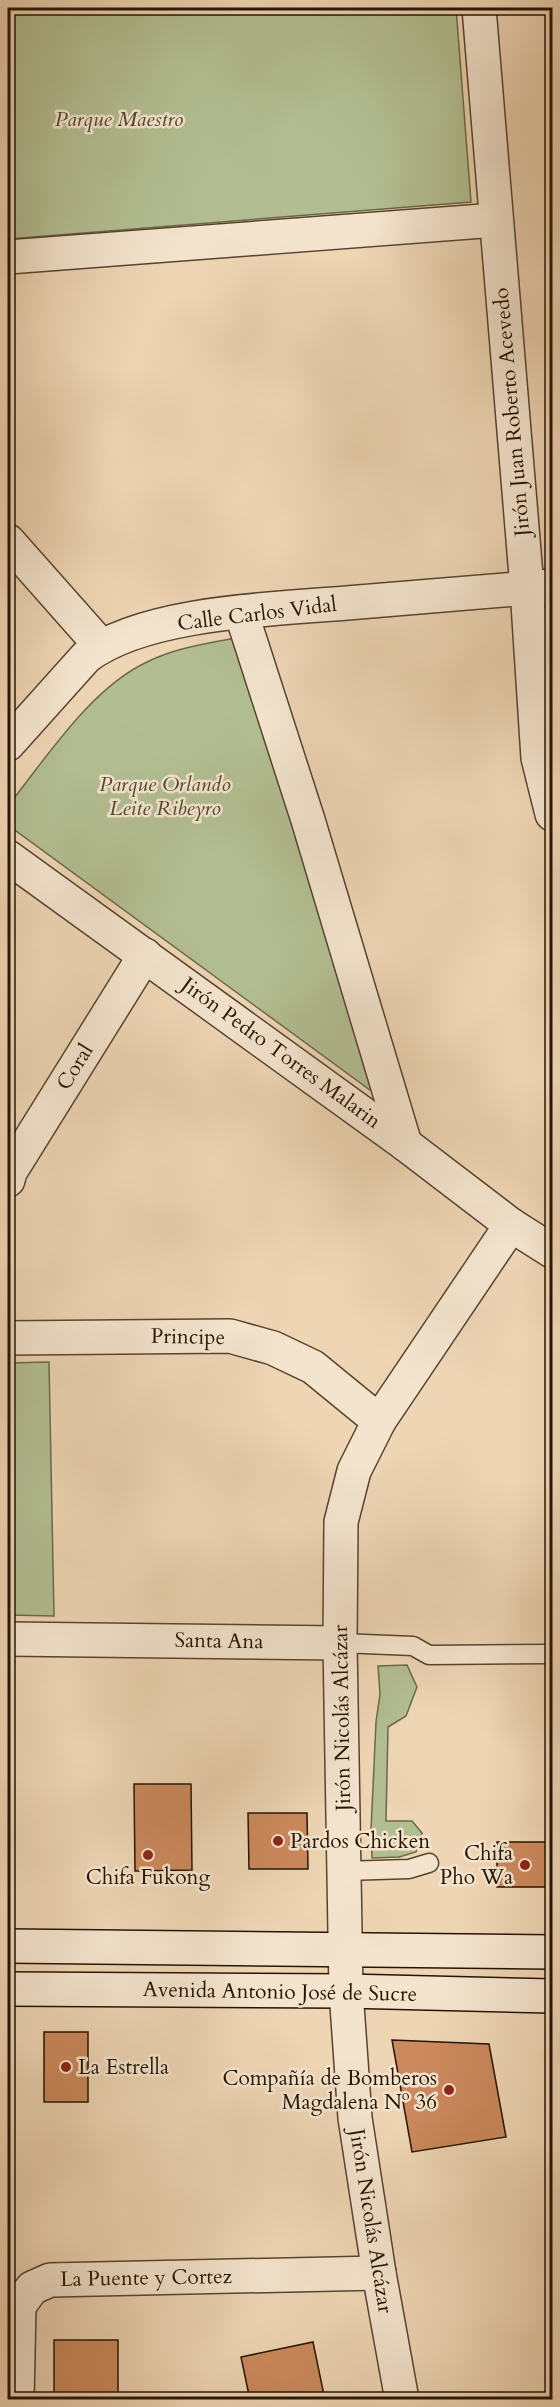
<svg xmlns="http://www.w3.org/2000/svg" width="560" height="2407" font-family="Cardo,serif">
<rect width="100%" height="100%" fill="#eed5b4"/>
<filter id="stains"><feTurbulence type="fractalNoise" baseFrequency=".00333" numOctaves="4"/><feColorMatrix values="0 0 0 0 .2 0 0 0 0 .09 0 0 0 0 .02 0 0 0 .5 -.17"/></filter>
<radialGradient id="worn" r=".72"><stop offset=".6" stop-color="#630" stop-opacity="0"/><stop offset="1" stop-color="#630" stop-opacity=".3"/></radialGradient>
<g fill="#b2be92" stroke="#6c694a" stroke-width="1.5">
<polygon points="8,8 456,8 471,202 8,239"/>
<path d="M235,638L385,1101L8,825V806C46,758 91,688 147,662C175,648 205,644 235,638Z"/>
<polygon points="49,1362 54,1616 8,1615 8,1363"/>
<polygon points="407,1665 417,1687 406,1716 388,1727 386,1821 412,1821 422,1833 416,1852 399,1857 372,1858 371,1830 376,1722 380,1694 378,1666"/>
</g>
<g fill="#cb895d" stroke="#251403" stroke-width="1.5">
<polygon points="134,1784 191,1784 192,1870 135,1871"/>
<polygon points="248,1813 307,1813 308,1869 249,1869"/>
<rect x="497" y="1842" width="55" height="45"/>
<rect x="44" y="2032" width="44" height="70"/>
<polygon points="392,2040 489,2044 506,2137 412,2152"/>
<rect x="54" y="2340" width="64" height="60"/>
<polygon points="313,2342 325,2400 250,2400 241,2357"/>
</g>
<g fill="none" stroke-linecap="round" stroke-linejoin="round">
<g stroke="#57442f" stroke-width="21">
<g id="lane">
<polyline points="340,1643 413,1646 429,1655 552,1654"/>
<polyline points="344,1871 409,1869 429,1863"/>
</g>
</g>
<g stroke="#57442f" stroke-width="36">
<g id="street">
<polyline points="479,8 527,588 538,758 552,814"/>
<polyline points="8,257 496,220"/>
<polyline points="8,541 101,646"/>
<polyline points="241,612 308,820 405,1144"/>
<path d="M8,744L86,657C144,612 274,609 347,603C416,597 484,592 552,586"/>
<polyline points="8,857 405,1144 511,1225 552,1251"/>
<polyline points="8,1180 10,1172 145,955"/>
<polyline points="8,1338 230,1336 273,1348 313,1367 379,1421"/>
<polyline points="8,1639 340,1643"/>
<polyline points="17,2400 19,2306 32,2288 50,2280 379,2273"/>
<polyline points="402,2400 379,2273 355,2118 346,1991 340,1643 341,1522 354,1471 379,1421 511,1225"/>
</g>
</g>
<g stroke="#251403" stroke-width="36">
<g id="secondary">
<polyline points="8,1946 552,1952"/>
<polyline points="8,1989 346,1991 552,1996"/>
</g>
</g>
<use href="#lane" stroke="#f4e4ce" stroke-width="18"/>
<use href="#street" stroke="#f4e4ce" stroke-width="33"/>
<use href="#secondary" stroke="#f4e4ce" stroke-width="33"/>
</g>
<g fill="#8f2418" stroke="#f4e4ce" stroke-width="2">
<circle cx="278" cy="1841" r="6"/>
<circle cx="148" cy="1855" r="6"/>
<circle cx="525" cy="1865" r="6"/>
<circle cx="66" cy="2067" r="6"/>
<circle cx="449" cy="2090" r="6"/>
</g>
<g text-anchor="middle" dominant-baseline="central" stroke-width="5" stroke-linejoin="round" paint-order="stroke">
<g font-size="21" font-style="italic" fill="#4f472e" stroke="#f4e4ce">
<text x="119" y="119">Parque Maestro</text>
<text x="165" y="784">Parque Orlando<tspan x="165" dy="24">Leite Ribeyro</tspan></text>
</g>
<g font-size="21" fill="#251403" stroke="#f4e4ce">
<text transform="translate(512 412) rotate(-95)">Jirón Juan Roberto Acevedo</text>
<text transform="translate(257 614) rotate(-7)">Calle Carlos Vidal</text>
<text transform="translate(281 1053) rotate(36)">Jirón Pedro Torres Malarin</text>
<text transform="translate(75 1067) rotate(-58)">Coral</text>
<text transform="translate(188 1337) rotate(1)">Principe</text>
<text transform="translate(219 1641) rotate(1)">Santa Ana</text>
<text transform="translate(342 1718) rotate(-91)">Jirón Nicolás Alcázar</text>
<text transform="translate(280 1992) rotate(1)">Avenida Antonio José de Sucre</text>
<text transform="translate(371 2221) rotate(81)">Jirón Nicolás Alcázar</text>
<text transform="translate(146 2278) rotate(-1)">La Puente y Cortez</text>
</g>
<g font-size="21" fill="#251403" stroke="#f4e4ce" text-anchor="start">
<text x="290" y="1841">Pardos Chicken</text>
<text x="513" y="1853" text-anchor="end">Chifa<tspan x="513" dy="24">Pho Wa</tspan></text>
<text x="148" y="1877" text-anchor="middle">Chifa Fukong</text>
<text x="78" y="2067">La Estrella</text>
<text x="437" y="2078" text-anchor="end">Compañía de Bomberos<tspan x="437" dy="24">Magdalena Nº 36</tspan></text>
</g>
</g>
<rect width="560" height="2407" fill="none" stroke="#eed5b4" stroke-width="30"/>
<rect x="9" y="9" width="542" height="2389" fill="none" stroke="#251403" stroke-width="3"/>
<rect x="15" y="15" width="530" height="2377" fill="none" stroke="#251403" stroke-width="1.5"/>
<rect width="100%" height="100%" filter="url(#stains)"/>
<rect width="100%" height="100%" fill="url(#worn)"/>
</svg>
